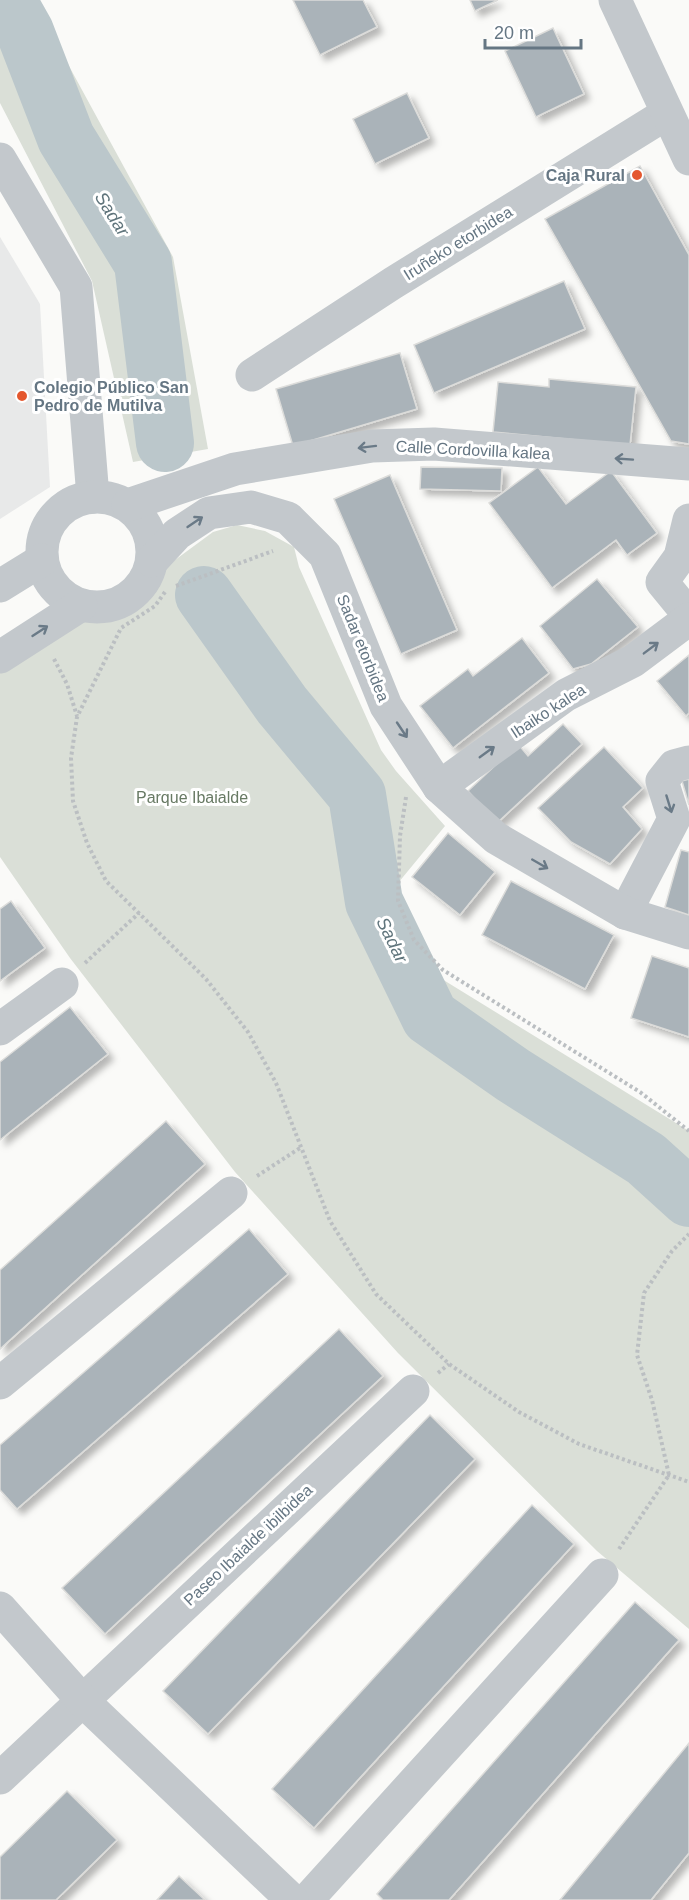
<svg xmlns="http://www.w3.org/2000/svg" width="689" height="1900" font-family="Helvetica,sans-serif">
<defs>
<filter id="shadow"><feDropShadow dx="5.5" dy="5.5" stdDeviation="3" flood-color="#0004"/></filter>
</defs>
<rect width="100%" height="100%" fill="#fafaf8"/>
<polygon fill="#e8e9e9" points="0,237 40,304 50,487 0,519"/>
<g fill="#dadfd7">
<polygon points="0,0 33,0 173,257 208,449 133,462 92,281 0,103"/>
<polygon points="237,525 265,531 294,547 299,567 381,750 396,771 445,826 389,894 401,941 437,976 689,1131 689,1629 597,1551 398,1353 235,1172 70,958 0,857 0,670 80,620 114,618 140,608 160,571 213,532"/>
</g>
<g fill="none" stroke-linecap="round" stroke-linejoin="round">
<g stroke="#bbc7cb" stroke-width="58">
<polyline points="7,0 25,32 66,138 143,263 165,443"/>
<polyline points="204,595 282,705 357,795 374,902 430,1017 513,1075 646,1159 689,1198"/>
</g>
</g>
<g fill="#aab3b9" stroke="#dcdcda" stroke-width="1.5" filter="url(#shadow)">
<polygon points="293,0 363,0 377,27 320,55"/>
<polygon points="470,0 498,0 475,11"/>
<polygon points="553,28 584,94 536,117 505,51"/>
<polygon points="407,93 429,138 375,164 353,119"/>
<polygon points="640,166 689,255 689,444 671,441 545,219"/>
<polygon points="564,281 585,329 434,393 414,345"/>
<polygon points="400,353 417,409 293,446 276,389"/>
<polygon points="549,379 636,387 630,445 493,432 498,382 549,387"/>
<polygon points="421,467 502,468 501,491 420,489"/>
<polygon points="538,467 566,504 611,471 657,533 627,555 616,540 552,588 489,503"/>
<polygon points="390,475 457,630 401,654 334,499"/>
<polygon points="597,579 638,627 591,664 573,669 540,626"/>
<polygon points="522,638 549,673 453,748 420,706 468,669 473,676"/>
<polygon points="689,655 689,713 686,716 657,681"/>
<polygon points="563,724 582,744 497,823 468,791 518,744 528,756"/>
<polygon points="604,747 643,788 623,807 642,829 610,864 571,842 538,808"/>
<polygon points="689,779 689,805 682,781"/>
<polygon points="448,833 495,872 460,915 412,877"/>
<polygon points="681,850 689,852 689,915 665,907"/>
<polygon points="511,881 614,935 585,989 482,935"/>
<polygon points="11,901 45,948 0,981 0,909"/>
<polygon points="652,956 689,968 689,1037 631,1018"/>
<polygon points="70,1007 108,1054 0,1140 0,1062"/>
<polygon points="166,1121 205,1164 0,1349 0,1270"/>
<polygon points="249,1229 288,1274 17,1509 0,1490 0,1445"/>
<polygon points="339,1329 383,1376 105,1634 62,1588"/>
<polygon points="430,1415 475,1459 208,1734 163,1691"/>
<polygon points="532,1505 574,1544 314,1828 272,1789"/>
<polygon points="635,1602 679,1640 449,1900 383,1900 377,1894"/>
<polygon points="689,1743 689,1853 651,1900 560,1900"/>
<polygon points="67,1791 117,1840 56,1900 0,1900 0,1857"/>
<polygon points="179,1876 205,1900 157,1900"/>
</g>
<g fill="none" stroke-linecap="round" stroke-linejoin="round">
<g stroke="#bbbfc2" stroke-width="4" stroke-dasharray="3 3" stroke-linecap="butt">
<polyline points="176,586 273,551"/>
<polyline points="165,592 155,606 121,628 77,717 71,758 73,801 87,843 106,881 206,979 248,1032 276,1083 330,1221 376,1294 449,1364 519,1412 579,1444 689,1482"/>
<polyline points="54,659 67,684 77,716"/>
<polyline points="406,797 400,836 398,901 414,940 443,970 640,1092 689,1131"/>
<polyline points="85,963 139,913"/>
<polyline points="257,1176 300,1148"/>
<polyline points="438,1373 449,1364"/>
<polyline points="619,1549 669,1475 652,1400 637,1355 644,1293 672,1251 689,1234"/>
</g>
<g stroke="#c3c8cc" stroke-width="33">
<polyline points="252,375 393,283 666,114"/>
<polyline points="625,913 674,819 662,781 674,766 689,762"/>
<polyline points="0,1029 62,984"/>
<polyline points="0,1383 231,1193"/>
<polyline points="0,1778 413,1391"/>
<polyline points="307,1900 602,1575"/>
</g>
<g stroke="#c3c8cc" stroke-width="33">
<polyline points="615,0 689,159"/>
<polyline points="0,159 76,287 93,497"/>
<circle cx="97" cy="552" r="55"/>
<polyline points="128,505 235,469 372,446 434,444 689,464"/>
<polyline points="689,520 680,557 662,582 689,615"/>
<polyline points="152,561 177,534 209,513 251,507 288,518 325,555 386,706 439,787 496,838 625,913 689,933"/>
<polyline points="0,586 42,560"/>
<polyline points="0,657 81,605"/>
<polyline points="439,787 566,695 633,661 689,619"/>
<polyline points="0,1608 82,1700 292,1900"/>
</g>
</g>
<defs><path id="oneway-shaft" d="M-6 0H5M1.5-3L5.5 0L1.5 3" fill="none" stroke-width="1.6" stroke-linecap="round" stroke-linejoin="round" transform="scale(1.5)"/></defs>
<g stroke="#6a7a87">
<use href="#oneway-shaft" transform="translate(367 447) rotate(173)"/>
<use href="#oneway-shaft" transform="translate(624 459) rotate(-176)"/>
<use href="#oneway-shaft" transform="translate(195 522) rotate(-34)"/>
<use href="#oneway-shaft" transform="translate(40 631) rotate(-33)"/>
<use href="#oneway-shaft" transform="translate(651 648) rotate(-37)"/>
<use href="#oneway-shaft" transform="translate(402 730) rotate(56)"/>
<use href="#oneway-shaft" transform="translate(487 752) rotate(-36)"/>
<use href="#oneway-shaft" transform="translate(669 804) rotate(73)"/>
<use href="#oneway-shaft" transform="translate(540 864) rotate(30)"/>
</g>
<g fill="#e4572e" stroke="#fff" stroke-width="2">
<circle cx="637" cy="175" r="6"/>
<circle cx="22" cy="396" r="6"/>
</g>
<g text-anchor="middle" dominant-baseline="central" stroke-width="6" stroke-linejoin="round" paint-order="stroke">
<g font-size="16" font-weight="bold" fill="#657683" stroke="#fff" text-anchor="end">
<text x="625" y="175">Caja Rural</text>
<text x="34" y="387" text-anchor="start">Colegio Público San<tspan x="34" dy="18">Pedro de Mutilva</tspan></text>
</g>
<g font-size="16" fill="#657683" stroke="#fff">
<text transform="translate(458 243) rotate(-32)">Iruñeko etorbidea</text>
<text transform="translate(473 450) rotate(3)">Calle Cordovilla kalea</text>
<text transform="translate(363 648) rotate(68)">Sadar etorbidea</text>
<text transform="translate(548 711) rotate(-33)">Ibaiko kalea</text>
<text transform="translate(248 1545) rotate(-43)">Paseo Ibaialde ibilbidea</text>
</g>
<g font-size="16" fill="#687a64" stroke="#fff">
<text x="192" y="797">Parque Ibaialde</text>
</g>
<g font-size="18" font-style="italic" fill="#60757c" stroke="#fff">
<text transform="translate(112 214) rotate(58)">Sadar</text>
<text transform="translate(392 940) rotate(64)">Sadar</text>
</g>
</g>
<path d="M485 39v9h96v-9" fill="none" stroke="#657683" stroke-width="3"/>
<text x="494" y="39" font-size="18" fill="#657683" stroke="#ffffff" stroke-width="4.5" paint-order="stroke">20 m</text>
</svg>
